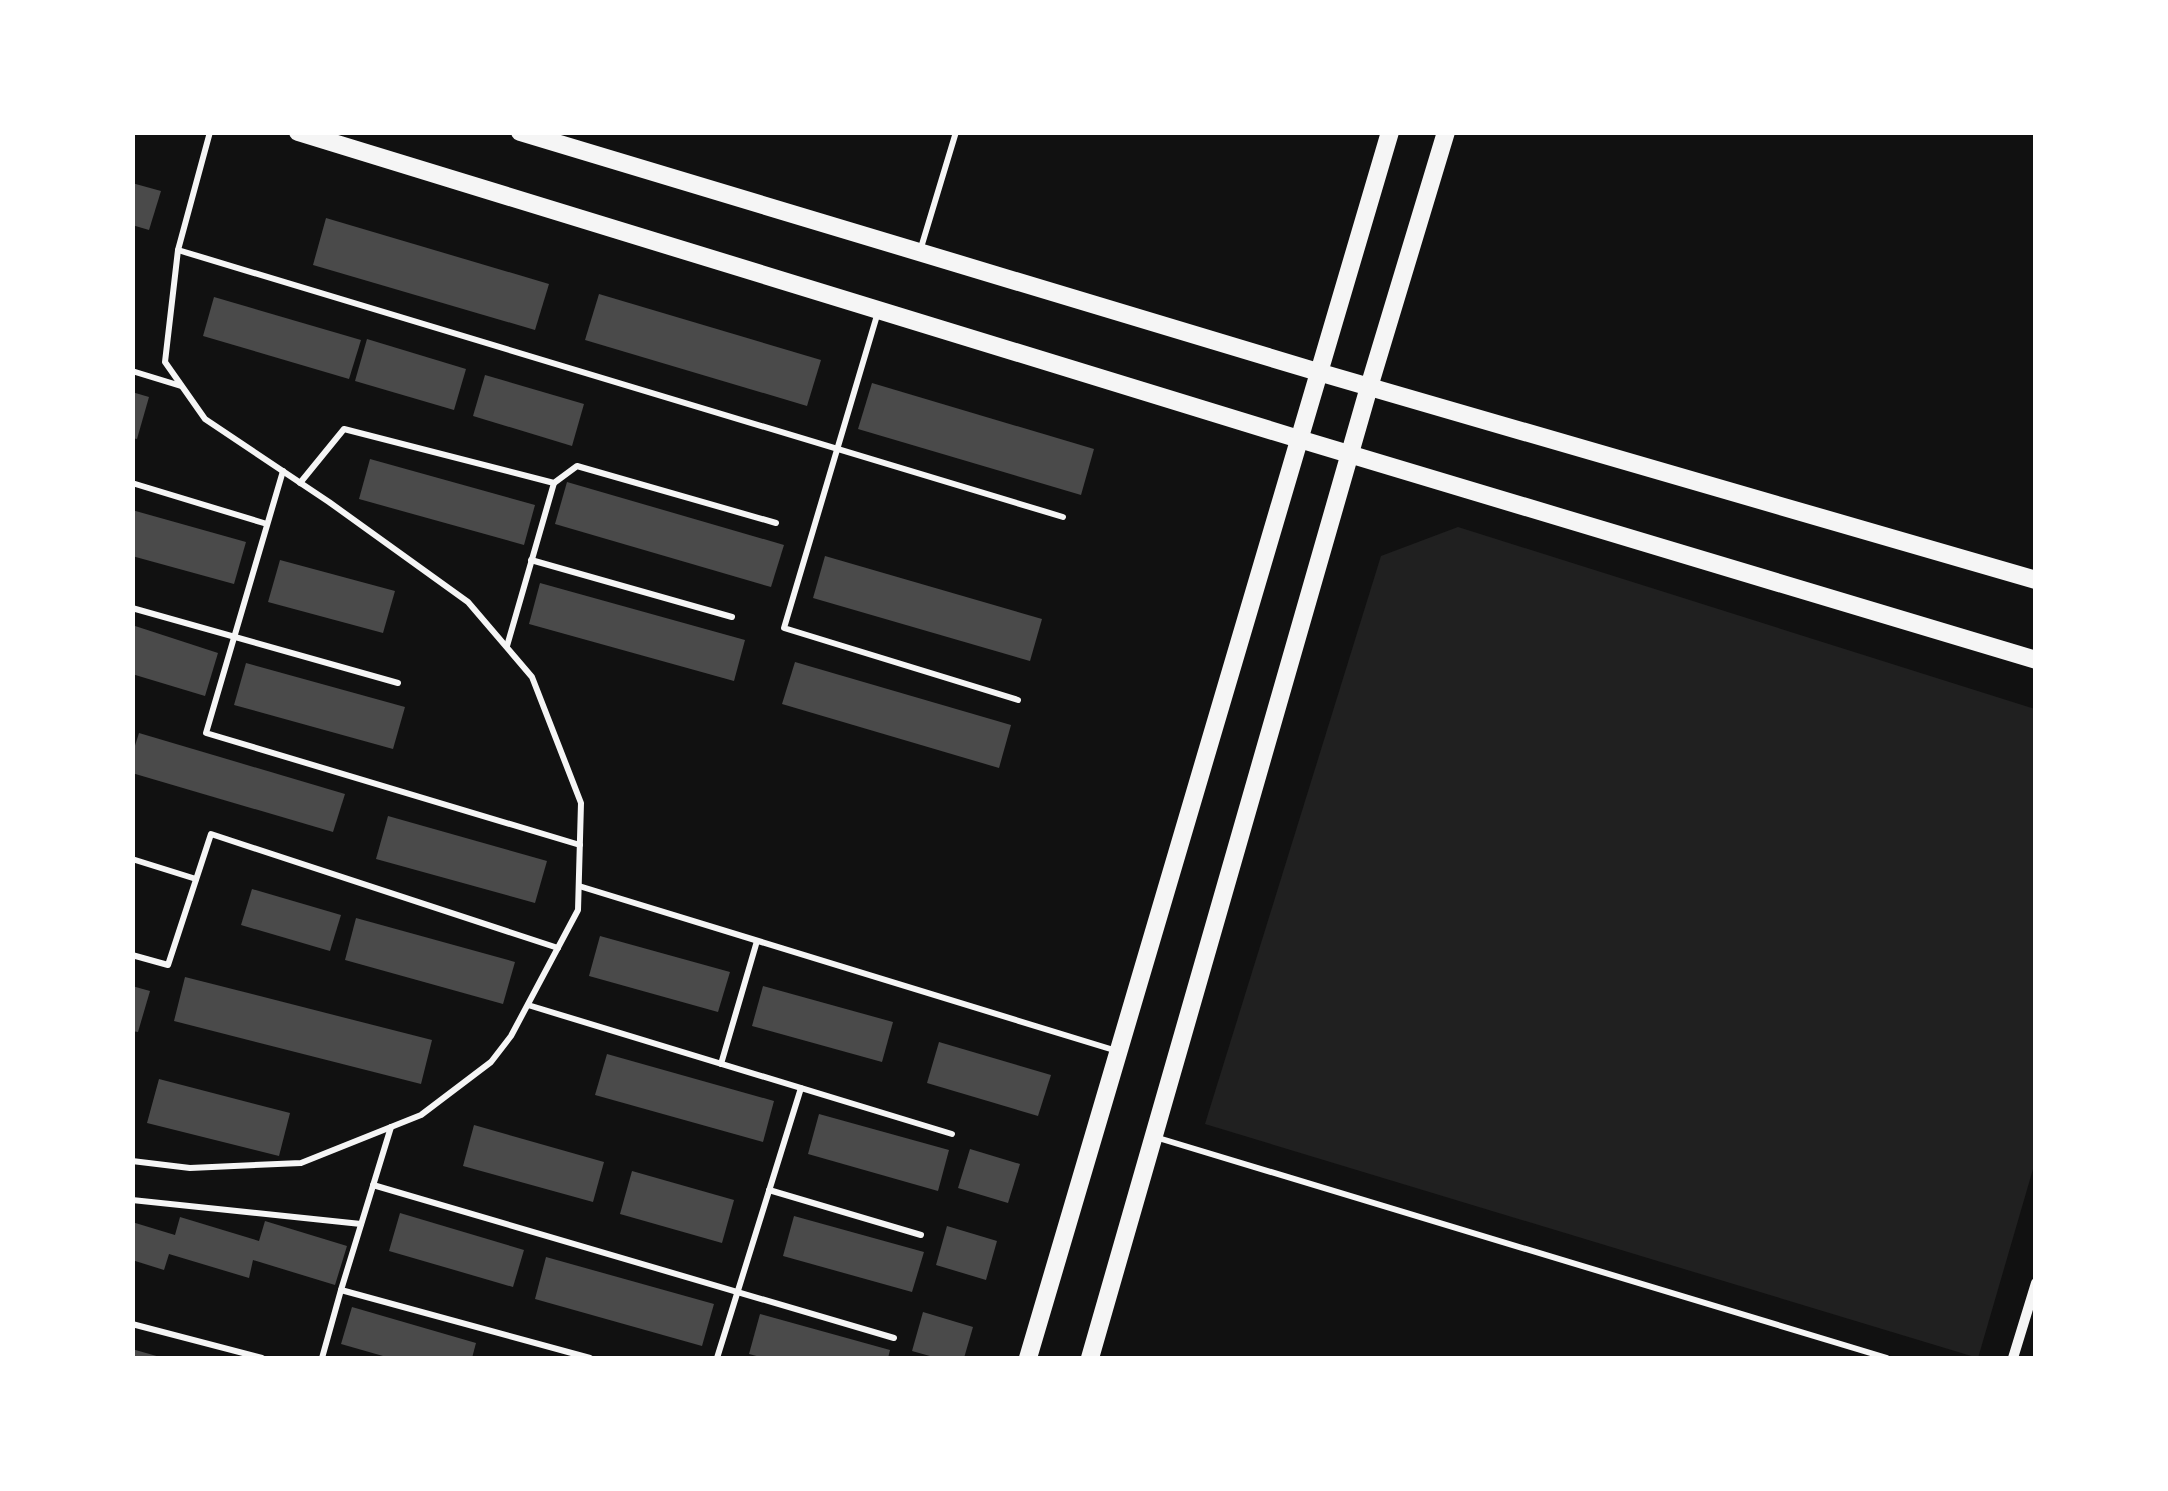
<svg xmlns="http://www.w3.org/2000/svg" width="2168" height="1491" font-family="'Roboto Condensed',sans-serif">
<rect width="100%" height="100%" fill="#111"/>
<polygon fill="#202020" points="1458,527 2035,709 2035,1162 1978,1358 1205,1124 1381,556"/>
<g fill="#4a4a4a">
<polygon points="132,183 161,191 149,230 132,225"/>
<polygon points="326,218 549,284 535,330 313,265"/>
<polygon points="599,294 821,360 807,406 585,340"/>
<polygon points="214,297 361,340 349,379 203,336"/>
<polygon points="367,339 466,369 454,410 355,381"/>
<polygon points="485,375 584,404 572,446 473,416"/>
<polygon points="872,383 1094,449 1081,495 858,429"/>
<polygon points="132,392 149,397 137,439 132,438"/>
<polygon points="370,459 535,505 524,545 359,499"/>
<polygon points="567,482 784,545 771,587 555,524"/>
<polygon points="132,510 246,542 234,584 132,556"/>
<polygon points="825,556 1042,619 1030,661 813,598"/>
<polygon points="280,560 395,591 383,633 268,602"/>
<polygon points="540,583 745,640 734,681 529,624"/>
<polygon points="132,625 218,653 205,696 132,674"/>
<polygon points="795,662 1011,725 999,768 782,704"/>
<polygon points="246,663 405,707 393,749 234,705"/>
<polygon points="139,733 345,794 333,832 132,773 132,755"/>
<polygon points="388,816 547,861 535,903 376,859"/>
<polygon points="252,889 341,915 330,951 241,925"/>
<polygon points="356,918 515,962 503,1004 345,960"/>
<polygon points="600,936 730,972 718,1012 589,976"/>
<polygon points="185,977 432,1040 421,1084 174,1021"/>
<polygon points="132,986 150,991 138,1032 132,1031"/>
<polygon points="763,986 893,1022 882,1062 752,1026"/>
<polygon points="939,1042 1051,1075 1038,1116 927,1083"/>
<polygon points="607,1054 774,1101 763,1142 595,1095"/>
<polygon points="159,1079 290,1113 279,1156 147,1123"/>
<polygon points="819,1114 949,1150 938,1191 808,1154"/>
<polygon points="474,1125 604,1162 593,1202 463,1166"/>
<polygon points="970,1149 1020,1164 1008,1203 958,1188"/>
<polygon points="632,1171 734,1200 722,1243 620,1214"/>
<polygon points="400,1213 524,1250 513,1287 389,1251"/>
<polygon points="794,1216 924,1252 912,1292 783,1256"/>
<polygon points="180,1217 259,1241 265,1221 347,1246 335,1285 253,1260 249,1278 169,1254 164,1270 132,1260 132,1222 175,1235"/>
<polygon points="947,1226 997,1241 986,1280 936,1265"/>
<polygon points="546,1257 714,1304 702,1346 535,1299"/>
<polygon points="352,1307 476,1343 472,1358 390,1358 341,1344"/>
<polygon points="923,1312 973,1327 964,1358 937,1358 912,1351"/>
<polygon points="760,1314 890,1350 888,1358 764,1358 749,1354"/>
<polygon points="132,1349 160,1357 160,1358 132,1358"/>
</g>
<g fill="none" stroke-linecap="round" stroke-linejoin="round">
<g stroke="#f5f5f5" stroke-width="6">
<polyline points="178,250 1063,517"/>
<polyline points="920,251 956,132"/>
<polyline points="878,312 784,628 1018,700"/>
<polyline points="132,371 181,386"/>
<polyline points="283,471 206,733 580,845"/>
<polyline points="132,483 267,524"/>
<polyline points="300,483 344,429 554,483 577,466 776,523"/>
<polyline points="531,560 732,617"/>
<polyline points="132,608 398,683"/>
<polyline points="507,646 554,483"/>
<polyline points="132,859 196,879"/>
<polyline points="579,886 1117,1051"/>
<polyline points="132,955 168,965 211,834 558,948"/>
<polyline points="528,1005 952,1134"/>
<polyline points="721,1064 757,941"/>
<polyline points="391,1127 341,1290 590,1358"/>
<polyline points="1155,1137 1887,1358"/>
<polyline points="132,1161 190,1168 301,1163 421,1115 491,1062 511,1036 578,910 581,803 532,677 468,602 329,502 205,419 165,362 178,250 210,132"/>
<polyline points="373,1185 894,1338"/>
<polyline points="769,1190 921,1235"/>
<polyline points="132,1200 361,1224"/>
<polyline points="132,1324 262,1358"/>
<polyline points="322,1358 341,1290"/>
<polyline points="717,1358 801,1088"/>
</g>
<polyline stroke="#f5f5f5" stroke-width="10" points="2013,1358 2036,1283"/>
<g stroke="#f5f5f5" stroke-width="18">
<polyline points="298,132 1299,439 2036,660"/>
<polyline points="520,132 1318,372 2036,580"/>
<polyline points="1028,1358 1390,132"/>
<polyline points="1090,1358 1369,387 1446,132"/>
</g>
</g>
<rect width="2168" height="1491" fill="none" stroke="#ffffff" stroke-width="270"/>
</svg>
